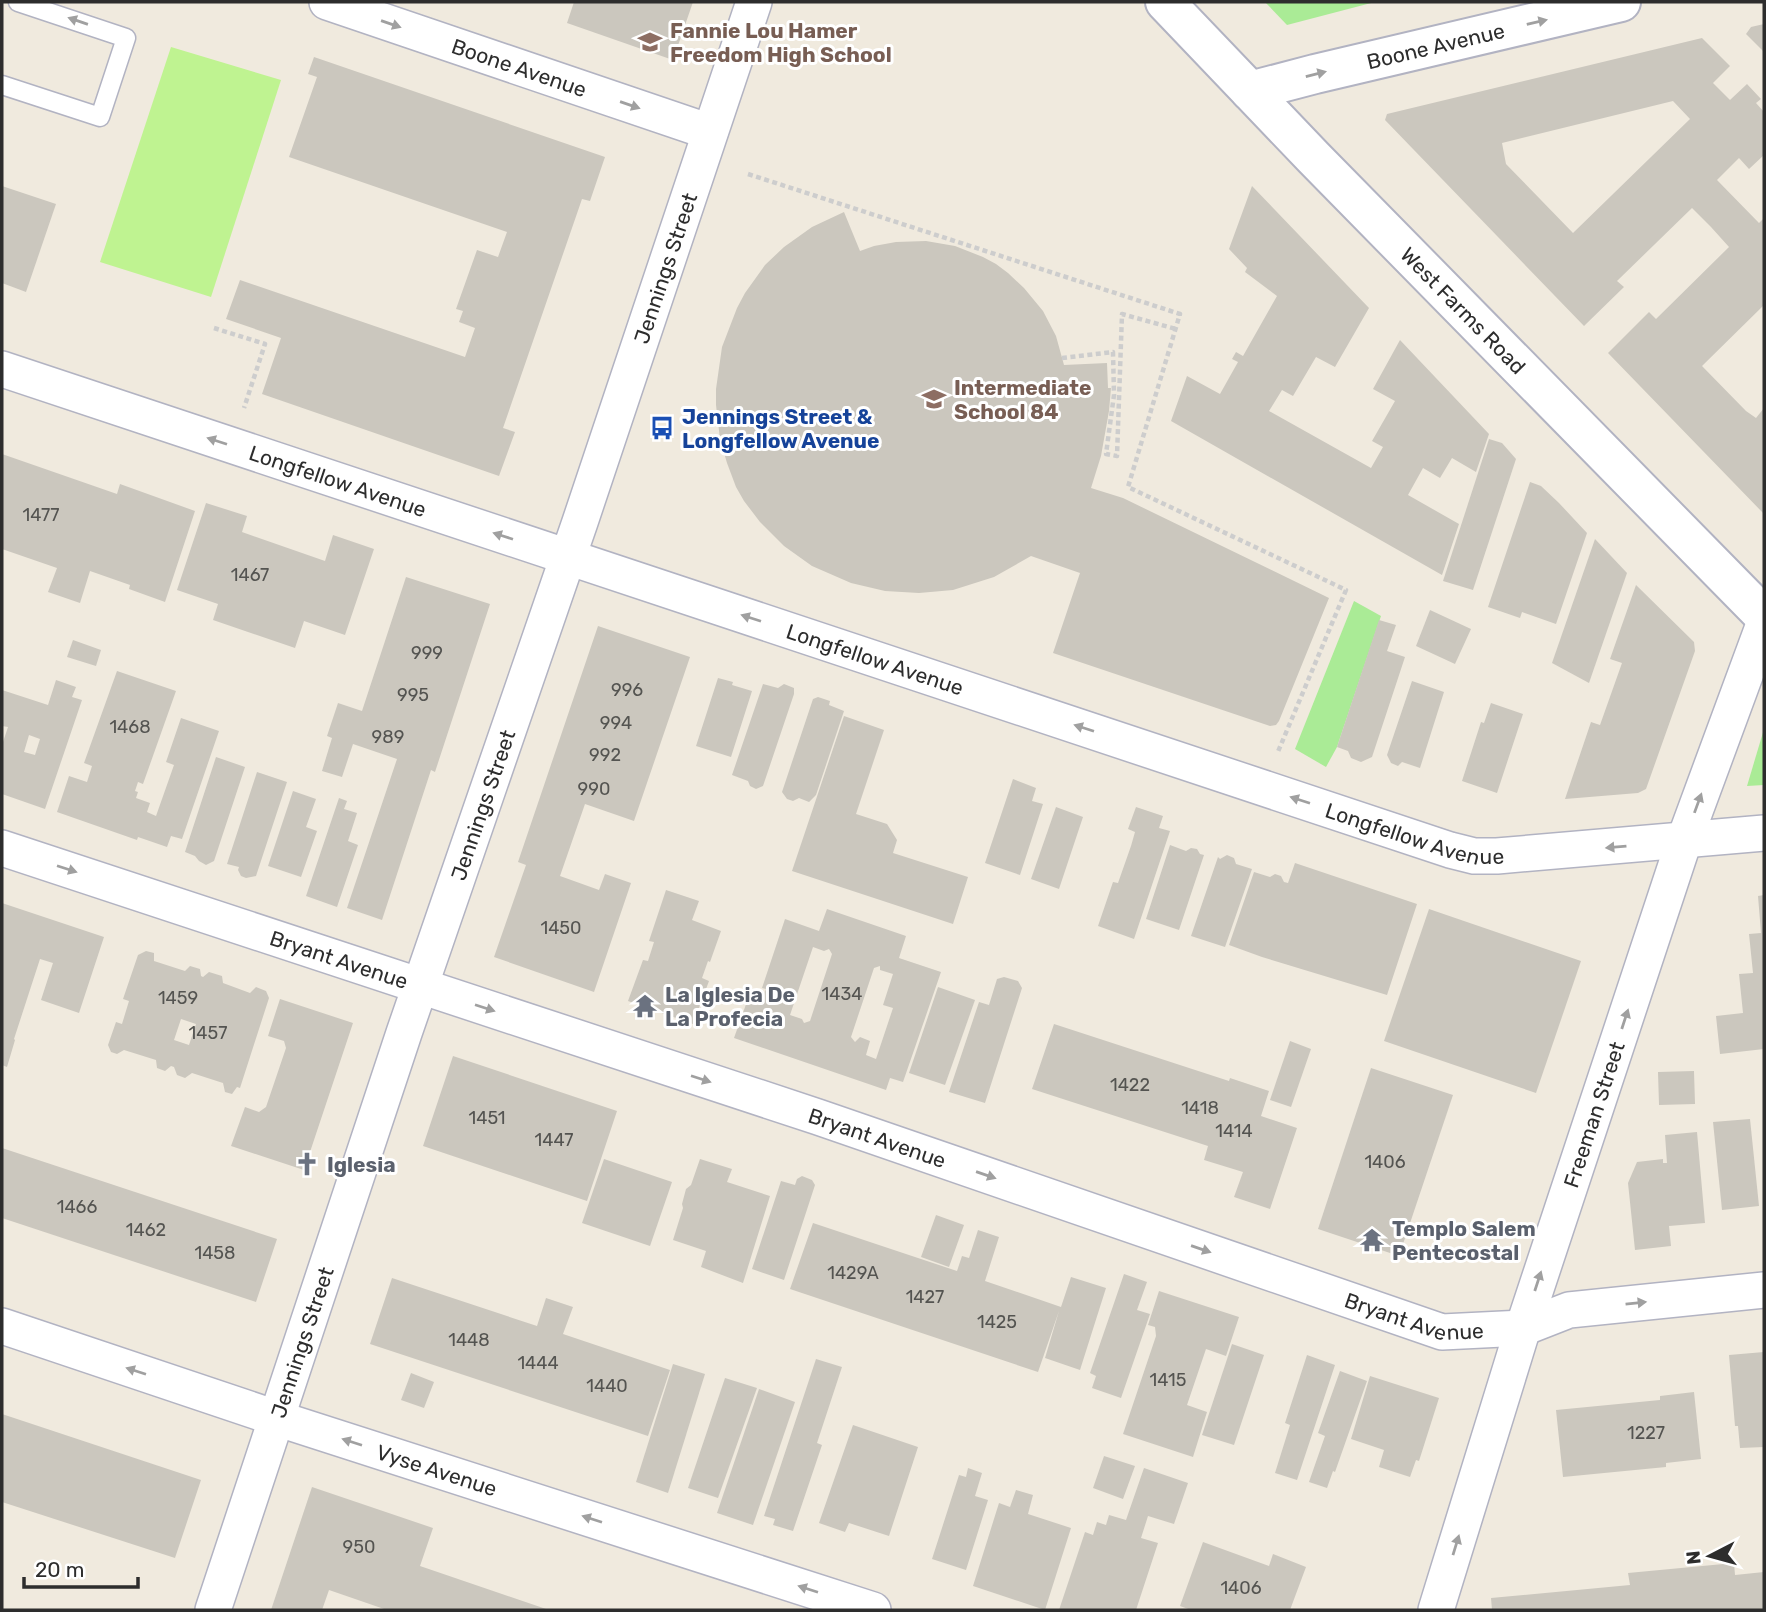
<svg xmlns="http://www.w3.org/2000/svg" width="1766" height="1612" font-family="Rubik,sans-serif">
<rect width="100%" height="100%" fill="#f0eade"/>
<g fill="#aaeb96">
<polygon points="1265,2 1375,2 1287,25"/>
<polygon points="1354,601 1381,616 1337,747 1326,767 1295,749"/>
<polygon points="1764,729 1764,785 1747,786"/>
</g>
<polygon fill="#bff391" points="171,47 281,80 211,297 100,262"/>
<g fill="#cbc7be" fill-rule="evenodd">
<polygon points="574,2 693,2 673,60 567,23"/>
<polygon points="1764,24 1764,52 1746,34 1751,27"/>
<path d="M1702,38L1730,66L1713,83L1730,100L1747,84L1761,99L1756,103L1764,112V155L1749,169L1739,158L1717,180L1759,223L1764,218V305L1702,366L1746,411L1756,418L1764,408V514L1608,353L1649,312L1656,319L1729,247L1711,227L1692,208L1617,281L1624,287L1584,326L1385,120L1387,114ZM1673,101L1690,119L1573,233L1506,164L1502,143Z"/>
<polygon points="314,57 605,157 590,201 582,199 503,428 515,432 499,476 262,394 281,338 226,319 240,280 465,357 475,328 459,322 463,311 456,309 477,250 498,257 507,232 289,157 317,77 308,74"/>
<polygon points="2,186 56,204 26,292 2,283"/>
<polygon points="1252,186 1369,308 1335,367 1316,357 1293,396 1282,390 1269,411 1371,468 1383,447 1372,441 1395,401 1373,389 1400,340 1489,434 1476,472 1452,458 1440,478 1423,468 1408,495 1459,524 1442,575 1171,421 1187,376 1220,394 1238,362 1232,359 1236,352 1243,356 1277,296 1245,272 1247,268 1229,249"/>
<polygon points="844,212 860,251 874,246 896,242 926,241 955,246 983,257 996,264 1008,273 1024,288 1043,311 1056,336 1064,365 1107,363 1108,388 1111,388 1109,411 1101,456 1091,488 1123,498 1329,598 1279,721 1276,725 1270,726 1053,653 1080,573 1031,556 994,577 953,590 919,593 885,591 851,583 812,566 784,546 760,522 744,501 736,487 727,463 720,439 716,405 716,389 722,347 737,308 745,293 765,265 784,247 812,227"/>
<polygon points="1489,439 1502,443 1516,459 1473,590 1443,581"/>
<polygon points="2,454 117,494 120,484 195,511 165,602 129,589 130,585 90,571 80,603 48,592 57,568 2,549"/>
<polygon points="1530,482 1541,486 1559,503 1587,533 1556,624 1522,612 1520,618 1488,607"/>
<polygon points="206,503 247,516 242,532 325,561 333,535 374,549 345,635 304,621 295,648 213,620 218,604 177,590"/>
<polygon points="1595,539 1627,573 1589,683 1552,663"/>
<polygon points="406,577 490,604 435,772 431,770 382,920 347,908 397,759 353,744 342,777 322,771 332,738 327,736 338,703 362,711"/>
<polygon points="1636,585 1694,642 1695,651 1646,789 1638,793 1565,799 1591,722 1600,725 1622,663 1610,659"/>
<polygon points="1430,610 1471,629 1455,664 1416,646"/>
<polygon points="1379,620 1396,625 1387,651 1405,657 1372,757 1361,762 1351,758 1348,751 1337,747"/>
<polygon points="598,626 690,657 634,821 585,804 560,876 599,890 605,874 631,883 594,992 494,957 526,865 518,862"/>
<polygon points="73,640 101,650 96,666 67,657"/>
<polygon points="117,671 176,691 143,784 138,782 135,791 138,792 136,798 150,803 147,812 156,816 174,765 166,762 181,718 219,731 182,839 171,836 167,847 138,837 137,840 57,812 69,776 87,782 92,766 84,763"/>
<polygon points="718,678 733,682 732,685 752,691 731,757 696,746"/>
<path d="M56,680L76,687L72,697L82,700L45,809L2,794V745L8,727L2,726V690L48,705ZM29,735L40,739L35,755L24,752Z"/>
<polygon points="1412,681 1444,692 1420,768 1402,762 1398,766 1391,763 1387,755"/>
<polygon points="763,684 778,688 784,684 794,688 794,694 763,786 756,789 750,786 748,781 732,775"/>
<polygon points="818,697 830,701 829,705 844,711 816,795 809,802 799,798 793,801 787,799 782,792 813,699"/>
<polygon points="1491,703 1523,714 1497,793 1462,781 1481,722 1484,723"/>
<polygon points="844,716 884,730 856,814 887,824 897,840 893,853 968,877 953,924 792,871"/>
<polygon points="216,757 245,767 214,861 206,865 199,861 195,856 185,852"/>
<polygon points="257,772 287,782 256,876 246,878 241,876 238,870 239,867 227,864"/>
<polygon points="1013,779 1036,788 1032,801 1043,804 1020,875 985,863"/>
<polygon points="293,791 316,799 306,827 317,831 301,877 268,866"/>
<polygon points="339,798 347,801 344,809 357,813 348,841 358,845 337,907 306,896"/>
<polygon points="1056,807 1083,817 1059,889 1031,879"/>
<polygon points="1136,807 1163,816 1159,828 1170,831 1134,939 1098,926 1113,882 1118,883 1131,846 1135,832 1128,829"/>
<polygon points="1170,845 1186,851 1191,848 1197,849 1200,854 1204,855 1179,930 1146,919"/>
<polygon points="1227,855 1234,858 1236,864 1252,869 1225,947 1191,936 1218,857 1220,859"/>
<polygon points="1295,863 1417,904 1387,995 1262,957 1229,945 1254,872 1270,877 1275,874 1281,876 1284,882 1288,883"/>
<polygon points="666,890 699,901 692,920 721,931 710,962 708,961 702,978 709,981 693,1024 628,1001 643,960 648,961 654,942 649,941"/>
<polygon points="1764,895 1764,1049 1720,1054 1716,1016 1743,1013 1739,974 1753,973 1749,934 1761,933 1758,896"/>
<polygon points="2,903 104,937 79,1013 41,1000 53,963 40,959 14,1039 15,1040 7,1067 2,1065"/>
<path d="M827,909L906,936L899,958L941,972L903,1082L890,1078L886,1090L734,1038L750,993L763,997L766,989L762,988L785,919L819,931ZM813,947L824,951L829,949L832,954L810,1021L804,1023L802,1019L790,1015ZM880,966V970L893,974L883,1005L893,1008L876,1059L866,1055L870,1041L860,1037L855,1042L851,1037L874,968Z"/>
<polygon points="1429,909 1581,961 1536,1093 1384,1041"/>
<path d="M146,951L154,953V961L185,971L190,966L200,969L201,976L203,977L209,972L222,976L223,983L250,993L256,987L266,991L269,998L240,1088L237,1087L232,1094L225,1092L223,1083L192,1073L185,1078L177,1075L174,1067L171,1066L165,1071L157,1068L156,1060L124,1050L117,1054L111,1052L108,1045L116,1022L122,1024L129,1001L123,999L138,955ZM181,1019L196,1024L189,1045L174,1040Z"/>
<polygon points="1004,977 1018,981 1022,988 985,1103 949,1092 979,1002 989,1005 997,979"/>
<polygon points="938,987 975,1000 945,1085 909,1073"/>
<polygon points="280,999 353,1023 304,1170 231,1146 245,1107 259,1112 266,1107 286,1048 284,1041 268,1036"/>
<polygon points="1054,1024 1229,1081 1230,1078 1269,1091 1261,1116 1297,1128 1270,1209 1234,1197 1243,1172 1204,1160 1208,1146 1032,1089"/>
<polygon points="1290,1041 1311,1049 1291,1107 1270,1100"/>
<polygon points="453,1056 617,1111 587,1201 423,1146"/>
<polygon points="1371,1068 1453,1095 1399,1256 1318,1229"/>
<polygon points="1694,1071 1695,1104 1659,1105 1658,1072"/>
<polygon points="1750,1119 1759,1206 1722,1210 1713,1122"/>
<polygon points="1697,1132 1705,1223 1669,1226 1671,1246 1635,1250 1628,1183 1637,1162 1663,1159 1663,1163 1667,1163 1665,1135"/>
<polygon points="2,1148 277,1239 256,1302 2,1218"/>
<polygon points="604,1159 672,1182 650,1246 582,1223"/>
<polygon points="700,1159 732,1169 727,1182 770,1196 743,1283 701,1267 706,1251 673,1240 683,1208 682,1204 686,1189 691,1185"/>
<polygon points="802,1176 812,1180 815,1185 784,1280 752,1269 781,1181 795,1185 797,1179"/>
<polygon points="936,1215 964,1225 949,1267 921,1257"/>
<polygon points="813,1223 957,1271 962,1256 969,1258 978,1230 999,1237 985,1281 1061,1307 1071,1277 1106,1288 1080,1370 1045,1358 1059,1311 1038,1372 790,1289"/>
<polygon points="1124,1274 1147,1282 1137,1310 1150,1314 1121,1398 1092,1388 1096,1376 1090,1373"/>
<polygon points="392,1278 537,1326 546,1298 573,1307 563,1334 670,1370 648,1436 370,1344"/>
<polygon points="1159,1291 1239,1317 1226,1356 1206,1349 1187,1405 1207,1412 1193,1457 1123,1434 1156,1336 1155,1327 1148,1325"/>
<polygon points="1232,1344 1264,1355 1234,1445 1202,1435"/>
<polygon points="1764,1352 1764,1447 1740,1448 1738,1426 1735,1426 1729,1355"/>
<polygon points="1307,1355 1335,1365 1297,1480 1275,1473 1290,1425 1285,1423"/>
<polygon points="816,1359 842,1367 817,1443 822,1445 793,1531 773,1525 775,1519 764,1516"/>
<polygon points="673,1364 705,1374 668,1493 636,1482"/>
<polygon points="1340,1371 1367,1381 1335,1472 1333,1471 1327,1488 1309,1482 1325,1436 1318,1433"/>
<polygon points="411,1373 434,1382 424,1408 401,1400"/>
<polygon points="1370,1376 1439,1398 1419,1461 1416,1460 1410,1477 1379,1467 1384,1450 1351,1439"/>
<polygon points="725,1378 757,1388 718,1498 688,1488"/>
<polygon points="759,1389 795,1402 753,1525 717,1513"/>
<polygon points="1694,1392 1701,1459 1666,1463 1666,1467 1563,1477 1556,1410 1660,1400 1660,1396"/>
<polygon points="2,1414 201,1480 175,1558 2,1502"/>
<polygon points="853,1425 918,1447 889,1536 849,1523 845,1532 819,1523"/>
<polygon points="1104,1456 1135,1466 1123,1499 1093,1488"/>
<polygon points="968,1468 982,1473 975,1496 988,1500 966,1570 932,1559 959,1475 966,1477"/>
<polygon points="1144,1468 1188,1483 1174,1524 1148,1516 1141,1538 1158,1543 1136,1610 1059,1610 1085,1532 1093,1535 1097,1522 1106,1525 1109,1515 1126,1520"/>
<polygon points="312,1487 433,1528 420,1566 549,1610 387,1610 329,1590 322,1610 271,1610"/>
<polygon points="1016,1490 1033,1495 1028,1514 1071,1528 1045,1610 973,1586 999,1503 1010,1507"/>
<polygon points="1203,1542 1269,1566 1273,1554 1306,1567 1290,1610 1191,1610 1180,1606"/>
<polygon points="1734,1563 1735,1575 1764,1572 1764,1610 1492,1610 1491,1598 1630,1585 1628,1573"/>
</g>
<g fill="none" stroke-linecap="round" stroke-linejoin="round">
<g stroke="#b2b3c2" stroke-width="21">
<polyline id="service" points="2,85 100,117 126,38 18,2"/>
</g>
<g stroke="#b2b3c2" stroke-width="38">
<g id="minor">
<path id="s1" d="M327,2L710,132"/>
<path id="s2" d="M2,369L1450,850L1474,856H1497L1764,833"/>
<path id="s3" d="M2,848L818,1117L1442,1332L1523,1328L1569,1310L1764,1290"/>
<path id="s4" d="M2,1326L276,1418L873,1610"/>
<path id="s5" d="M213,1610L404,1033L580,522L754,2"/>
<path id="s6" d="M1436,1610L1523,1328L1684,841L1764,624"/>
</g>
</g>
<g stroke="#b2b3c2" stroke-width="42">
<g id="tertiary">
<path id="s7" d="M1165,2L1314,158L1764,616"/>
<path id="s8" d="M1250,91L1315,74L1621,2"/>
</g>
</g>
<g stroke="#cdcdcd" stroke-width="4.5" stroke-dasharray="5 3.5" stroke-linecap="butt">
<polyline points="748,174 1180,314 1128,487 1346,590 1277,754"/>
<polyline points="214,328 265,344 244,408"/>
<polyline points="1062,358 1113,352 1114,395 1106,454 1117,456 1122,314 1176,329"/>
</g>
<use href="#service" stroke="#fff" stroke-width="18"/>
<use href="#minor" stroke="#fff" stroke-width="35"/>
<use href="#tertiary" stroke="#fff" stroke-width="38"/>
</g>
<defs><path id="oneway-solid" d="M-6-.8H1V-3.2L6.5 0L1 3.2V.8H-6Z" transform="scale(1.75)"/></defs>
<g fill="#a0a0a0">
<use href="#oneway-solid" transform="translate(78 21) rotate(-161)"/>
<use href="#oneway-solid" transform="translate(1537 22) rotate(-13)"/>
<use href="#oneway-solid" transform="translate(391 24) rotate(19)"/>
<use href="#oneway-solid" transform="translate(1316 74) rotate(-14)"/>
<use href="#oneway-solid" transform="translate(630 105) rotate(19)"/>
<use href="#oneway-solid" transform="translate(217 441) rotate(-162)"/>
<use href="#oneway-solid" transform="translate(503 536) rotate(-162)"/>
<use href="#oneway-solid" transform="translate(751 618) rotate(-162)"/>
<use href="#oneway-solid" transform="translate(1084 728) rotate(-162)"/>
<use href="#oneway-solid" transform="translate(1300 800) rotate(-162)"/>
<use href="#oneway-solid" transform="translate(1698 803) rotate(-70)"/>
<use href="#oneway-solid" transform="translate(1616 847) rotate(175)"/>
<use href="#oneway-solid" transform="translate(67 869) rotate(18)"/>
<use href="#oneway-solid" transform="translate(485 1008) rotate(18)"/>
<use href="#oneway-solid" transform="translate(1625 1019) rotate(-72)"/>
<use href="#oneway-solid" transform="translate(701 1079) rotate(18)"/>
<use href="#oneway-solid" transform="translate(986 1175) rotate(19)"/>
<use href="#oneway-solid" transform="translate(1201 1249) rotate(19)"/>
<use href="#oneway-solid" transform="translate(1538 1281) rotate(-72)"/>
<use href="#oneway-solid" transform="translate(1636 1303) rotate(-6)"/>
<use href="#oneway-solid" transform="translate(136 1371) rotate(-162)"/>
<use href="#oneway-solid" transform="translate(352 1442) rotate(-162)"/>
<use href="#oneway-solid" transform="translate(592 1519) rotate(-162)"/>
<use href="#oneway-solid" transform="translate(1456 1545) rotate(-73)"/>
<use href="#oneway-solid" transform="translate(808 1589) rotate(-162)"/>
</g>
<defs>
<g id="school-bare" transform="scale(1.89)"><path d="M0-5L7-2L0 1L-7-2ZM-4 1L0 2.5L4 1V4Q0 6-4 4Z" fill="#8d6e63" stroke="#fff" stroke-width="2.5" paint-order="stroke"/></g>
<g id="bus-bare" transform="scale(1.89)"><path d="M-5-6H5V4H4V6H2V4H-2V6H-4V4H-5ZM-3.5-4V0h7V-4ZM-3.5 1.2v1.5H-2V1.2ZM2 1.2v1.5H3.5V1.2Z" fill="#1a4fb4" stroke="#fff" stroke-width="2.5" paint-order="stroke"/></g>
<g id="temple-bare" transform="scale(1.89)"><path d="M0-6L5-2H3V0L6.5 2.5H4V6H1.5V3h-3V6H-4V2.5H-6.5L-3 0V-2H-5Z" fill="#6b7280" stroke="#fff" stroke-width="2.5" paint-order="stroke"/></g>
<g id="church-bare" transform="scale(1.89)"><path d="M-1.2-6h2.4v3.5h3.3v2.4h-3.3V6h-2.4V-.1h-3.3v-2.4h3.3Z" fill="#6b7280" stroke="#fff" stroke-width="2.5" paint-order="stroke"/></g>
</defs>
<g fill-rule="evenodd">
<use href="#school-bare" x="650" y="42"/>
<use href="#school-bare" x="934" y="399"/>
<use href="#bus-bare" x="662" y="428"/>
<use href="#temple-bare" x="645" y="1006"/>
<use href="#church-bare" x="307" y="1164"/>
<use href="#temple-bare" x="1372" y="1240"/>
</g>
<g text-anchor="middle" dominant-baseline="central" stroke-width="6" stroke-linejoin="round" paint-order="stroke">
<g font-size="18" fill="#545451">
<text x="41" y="515">1477</text>
<text x="250" y="575">1467</text>
<text x="427" y="653">999</text>
<text x="627" y="690">996</text>
<text x="413" y="695">995</text>
<text x="616" y="723">994</text>
<text x="130" y="727">1468</text>
<text x="388" y="737">989</text>
<text x="605" y="755">992</text>
<text x="594" y="789">990</text>
<text x="561" y="928">1450</text>
<text x="842" y="994">1434</text>
<text x="178" y="998">1459</text>
<text x="208" y="1033">1457</text>
<text x="1130" y="1085">1422</text>
<text x="1200" y="1108">1418</text>
<text x="487" y="1118">1451</text>
<text x="1234" y="1131">1414</text>
<text x="554" y="1140">1447</text>
<text x="1385" y="1162">1406</text>
<text x="77" y="1207">1466</text>
<text x="146" y="1230">1462</text>
<text x="215" y="1253">1458</text>
<text x="853" y="1273">1429A</text>
<text x="925" y="1297">1427</text>
<text x="997" y="1322">1425</text>
<text x="469" y="1340">1448</text>
<text x="538" y="1363">1444</text>
<text x="1168" y="1380">1415</text>
<text x="607" y="1386">1440</text>
<text x="1646" y="1433">1227</text>
<text x="359" y="1547">950</text>
<text x="1241" y="1588">1406</text>
</g>
<g font-size="21" font-weight="bold" fill="#785e54" stroke="#fff" text-anchor="start">
<text x="670" y="30">Fannie Lou Hamer<tspan x="670" dy="24">Freedom High School</tspan></text>
<text x="954" y="387">Intermediate<tspan x="954" dy="24">School 84</tspan></text>
</g>
<g font-size="21" fill="#2d2d2d" stroke="#fff">
<text stroke="none"><textPath href="#s8" startOffset="191">Boone Avenue</textPath></text>
<text stroke="none"><textPath href="#s1" startOffset="203">Boone Avenue</textPath></text>
<text stroke="none"><textPath href="#s5" startOffset="1416">Jennings Street</textPath></text>
<text stroke="none"><textPath href="#s7" startOffset="429">West Farms Road</textPath></text>
<text stroke="none"><textPath href="#s2" startOffset="354">Longfellow Avenue</textPath></text>
<text stroke="none"><textPath href="#s2" startOffset="920">Longfellow Avenue</textPath></text>
<text stroke="none"><textPath href="#s5" startOffset="849">Jennings Street</textPath></text>
<text stroke="none"><textPath href="#s2" startOffset="1488">Longfellow Avenue</textPath></text>
<text stroke="none"><textPath href="#s3" startOffset="355">Bryant Avenue</textPath></text>
<text stroke="none"><textPath href="#s6" startOffset="520">Freeman Street</textPath></text>
<text stroke="none"><textPath href="#s3" startOffset="922">Bryant Avenue</textPath></text>
<text stroke="none"><textPath href="#s3" startOffset="1489">Bryant Avenue</textPath></text>
<text stroke="none"><textPath href="#s5" startOffset="282">Jennings Street</textPath></text>
<text stroke="none"><textPath href="#s4" startOffset="458">Vyse Avenue</textPath></text>
</g>
<g font-size="21" font-weight="bold" fill="#164399" stroke="#fff" text-anchor="start">
<text x="682" y="416">Jennings Street &amp;<tspan x="682" dy="24">Longfellow Avenue</tspan></text>
</g>
<g font-size="21" font-weight="bold" fill="#5b616d" stroke="#fff" text-anchor="start">
<text x="665" y="994">La Iglesia De<tspan x="665" dy="24">La Profecia</tspan></text>
<text x="327" y="1164">Iglesia</text>
<text x="1392" y="1228">Templo Salem<tspan x="1392" dy="24">Pentecostal</tspan></text>
</g>
</g>
<rect width="1766" height="1612" fill="none" stroke="#2d2d2d" stroke-width="7"/>
<g transform="translate(1710 1556) rotate(264)" stroke="#ffffff" stroke-width="5" paint-order="stroke">
<path d="M0-5L12 26L0 18L-12 26Z" fill="#2d2d2d"/>
<text y="-10" font-size="19" font-weight="bold" text-anchor="middle" fill="#2d2d2d">N</text>
</g>
<path d="M24 1577v10h114v-10" fill="none" stroke="#2d2d2d" stroke-width="3.5"/>
<text x="35" y="1577" font-size="21" fill="#2d2d2d" stroke="#ffffff" stroke-width="5" paint-order="stroke">20 m</text>
</svg>
